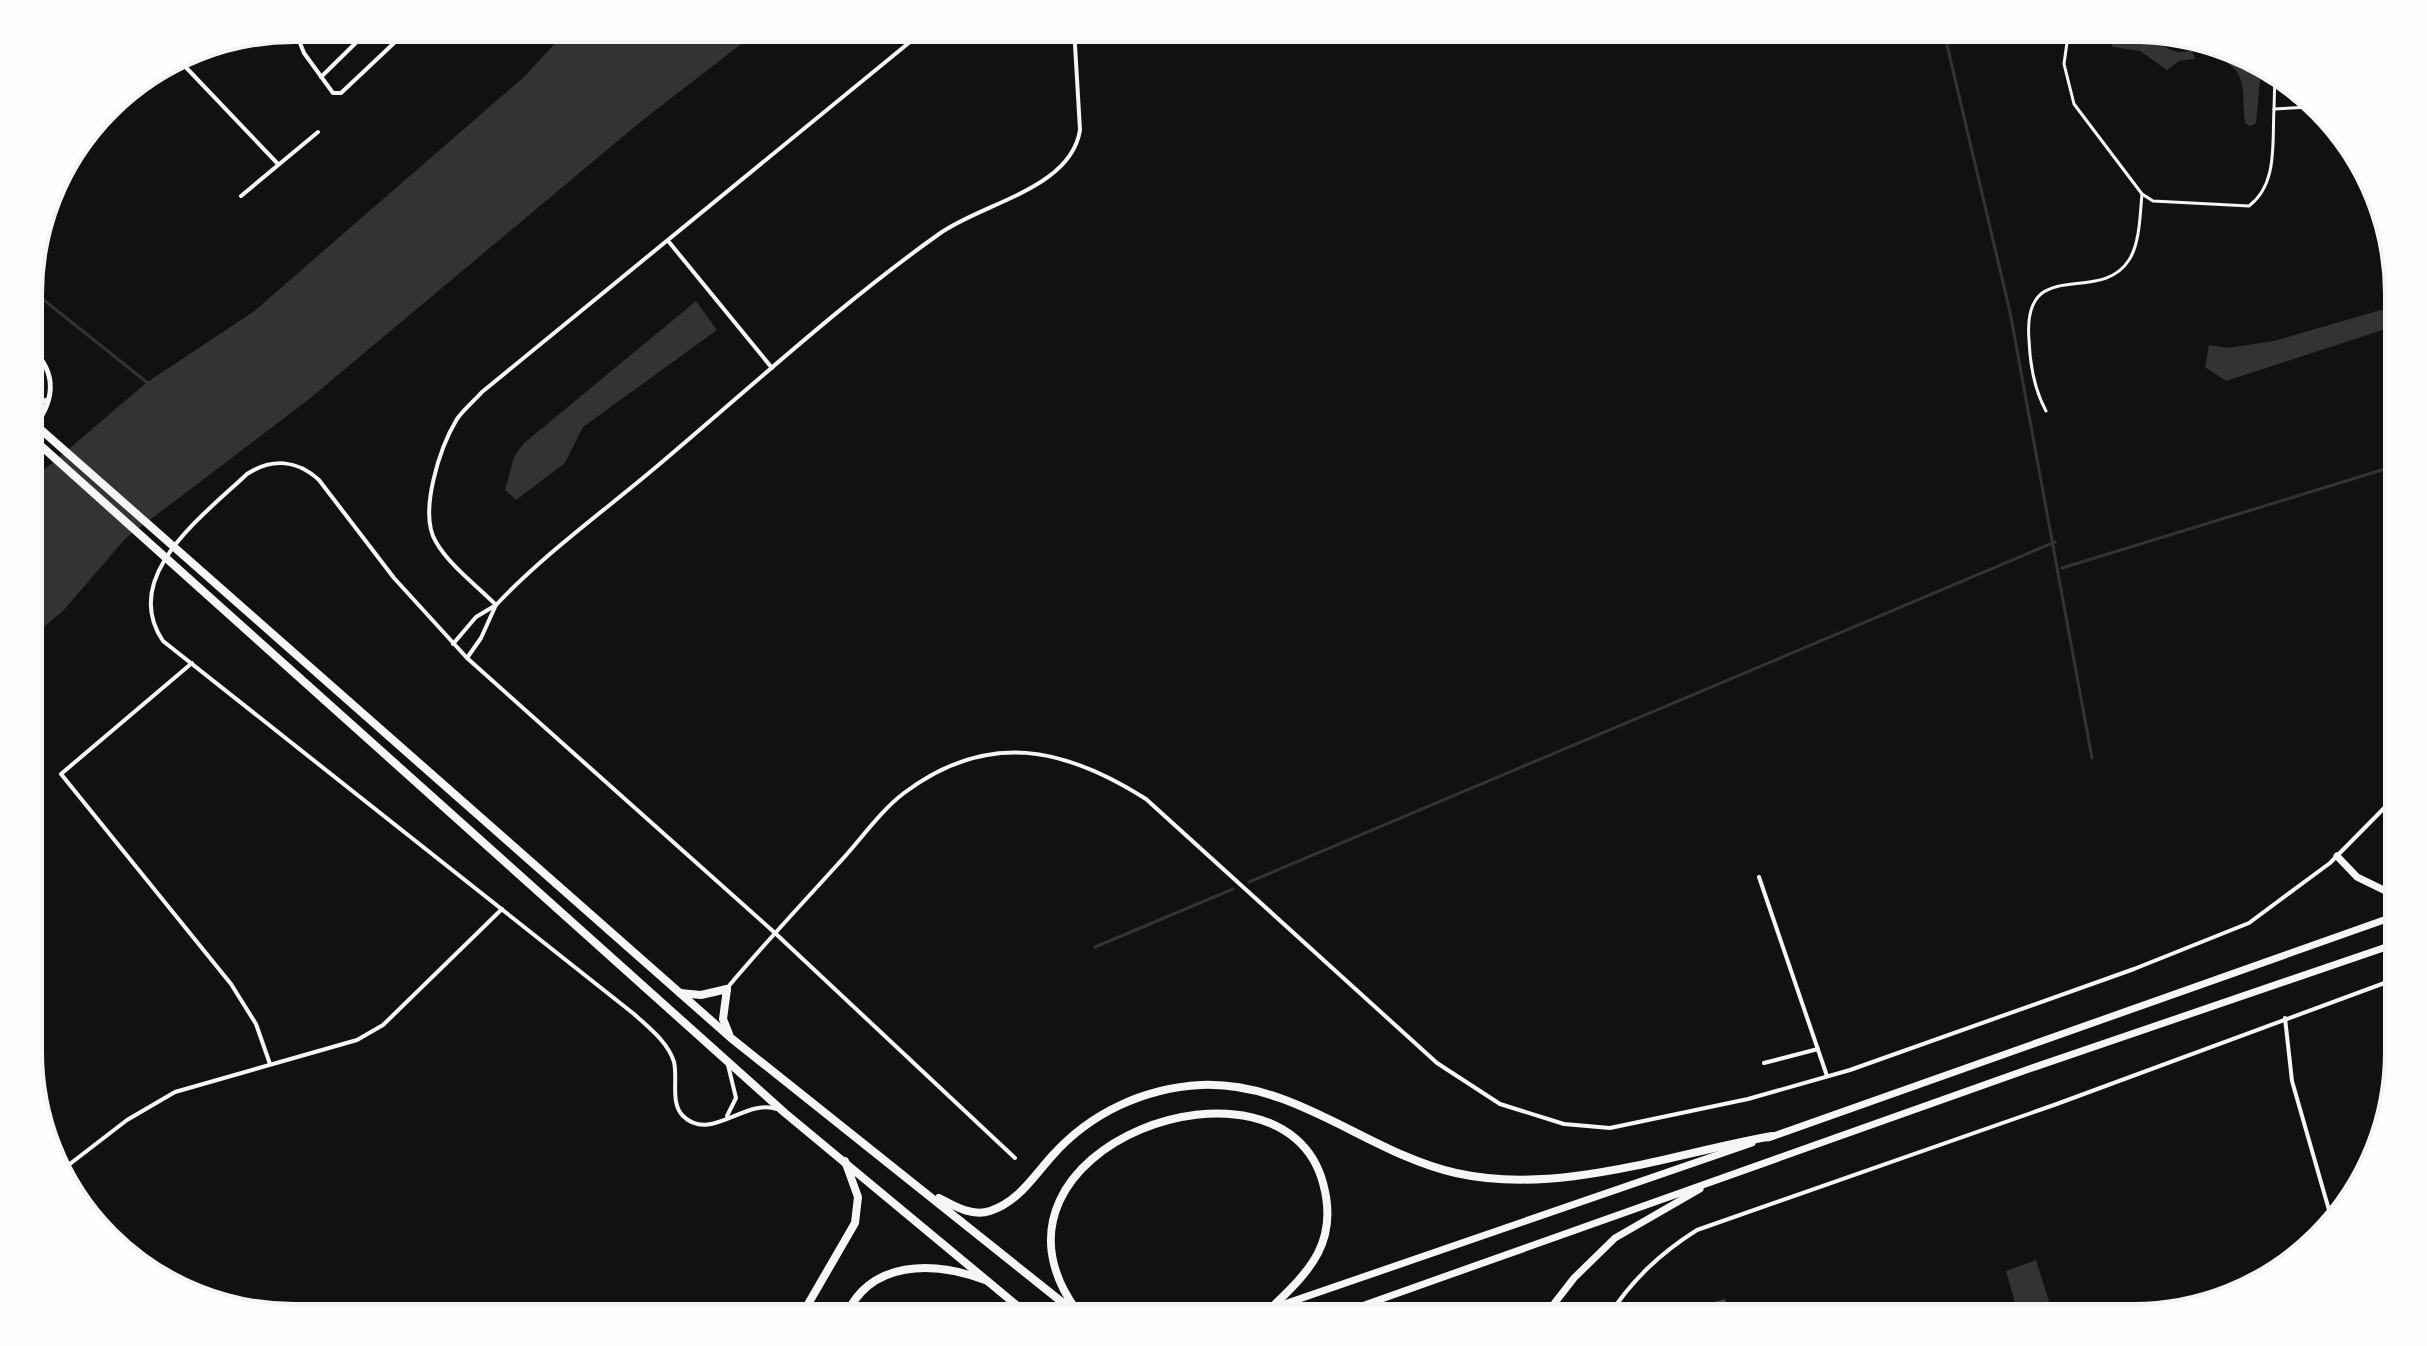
<svg xmlns="http://www.w3.org/2000/svg" width="2427" height="1346" font-family="'Sofia Sans Condensed',sans-serif">
<rect width="100%" height="100%" fill="#111"/>
<g fill="#333">
<polygon points="569,28 762,28 639,123 308,400 126,538 63,611 30,638 30,482 146,383 253,312 525,76"/>
<polygon points="2148,32 2156,34 2154,43 2177,52 2192,51 2195,59 2179,61 2167,70 2140,51 2113,47 2106,36 2109,33 2113,39 2141,45"/>
<path d="M2223,52L2261,70L2256,123L2250,126L2245,123C2241,93 2250,73 2219,58Z"/>
<polygon points="696,301 717,330 583,427 565,463 516,500 505,490 514,457 523,444"/>
<polygon points="2398,305 2398,325 2226,381 2205,367 2209,345 2228,348 2274,341"/>
<polygon points="2036,1260 2054,1317 2019,1317 2006,1271"/>
</g>
<g fill="none" stroke-linecap="round" stroke-linejoin="round">
<g stroke="#333" stroke-width="3">
<polyline points="1943,28 2010,312 2092,758"/>
<polyline points="30,289 149,384"/>
<polyline points="2062,568 2398,465"/>
<polyline points="1249,882 2055,542"/>
<polyline points="1095,947 1233,889"/>
</g>
</g>
<polygon fill="#4a4a4a" points="1725,1299 1731,1318 1693,1318 1690,1309"/>
<g fill="none" stroke-linecap="round" stroke-linejoin="round">
<g stroke="#f5f5f5" stroke-width="3">
<path d="M2069,28L2064,64L2074,104L2142,194L2153,201L2249,206C2278,184 2272,143 2274,109L2312,107"/>
<polyline points="2274,109 2275,73"/>
<path d="M2046,411C2034,389 2030,365 2029,340C2022,253 2099,307 2129,260C2140,243 2140,214 2142,194"/>
</g>
<g stroke="#f5f5f5" stroke-width="4">
<polyline points="294,28 304,53 333,93 341,93 410,28"/>
<polyline points="177,58 278,164"/>
<polyline points="321,77 371,28"/>
<polyline points="241,196 318,132"/>
<polyline points="669,242 772,368"/>
<path d="M496,605C476,585 450,566 436,542C418,513 440,447 457,419C464,409 474,401 482,392L927,28"/>
<path d="M453,644L476,617L496,605C546,552 607,509 662,462C753,385 842,303 939,234C982,203 1071,189 1080,130L1074,28"/>
<polyline points="467,658 481,638 495,607"/>
<polyline points="192,663 61,774 231,984 256,1024 270,1064"/>
<polyline points="1759,877 1827,1076"/>
<path d="M728,987C763,945 801,905 838,864C859,842 879,812 904,793C988,730 1064,747 1146,799L1437,1063L1500,1104L1564,1124L1610,1128L1748,1099L1850,1070L2134,969L2249,923L2330,863L2398,794"/>
<polyline points="2285,1018 2292,1081 2331,1217"/>
<polyline points="1764,1063 1818,1049"/>
<path d="M777,1109C745,1098 711,1143 683,1116C670,1103 678,1079 674,1062C668,1042 649,1028 634,1014L163,641C119,576 204,515 247,474C272,458 297,460 319,480L394,578L467,658L775,933L1015,1158"/>
<polyline points="727,1116 736,1098 728,1065"/>
<polyline points="62,1170 127,1120 175,1092 357,1040 383,1025 502,909"/>
<path d="M1607,1318C1632,1280 1659,1254 1697,1230L2054,1105L2398,978"/>
</g>
<g stroke="#f5f5f5" stroke-width="5">
<path d="M30,347C60,374 54,404 30,432"/>
<polyline points="30,407 47,400"/>
</g>
<g stroke="#f5f5f5" stroke-width="7">
<polyline points="2337,856 2357,877 2398,897"/>
<polyline points="1768,1138 2398,915"/>
<polyline points="1244,1318 1752,1143"/>
<polyline points="1328,1318 2029,1069 2398,943"/>
<polyline points="1543,1318 1574,1278 1615,1238 1700,1189"/>
</g>
<g stroke="#f5f5f5" stroke-width="8">
<polyline points="30,420 731,1038 1082,1318"/>
<polyline points="30,436 785,1113 1032,1318"/>
<polyline points="727,989 723,1019 729,1034"/>
<polyline points="680,993 701,995 727,989"/>
<path d="M939,1198C954,1206 972,1217 990,1211C1018,1202 1033,1177 1052,1156C1090,1113 1144,1088 1201,1085C1296,1081 1367,1153 1456,1173C1558,1196 1671,1154 1772,1136"/>
<path d="M1077,1311C958,1147 1283,1034 1323,1183C1339,1241 1311,1270 1271,1308"/>
<polyline points="1338,1314 1372,1313 1399,1318"/>
<polyline points="800,1318 855,1223 858,1197 845,1161"/>
<path d="M845,1318C869,1259 934,1261 985,1280"/>
</g>
</g>
<path d="M0 0H2427V1346H0ZM294 42H2133A252 252 0 0 1 2385 294V1052A252 252 0 0 1 2133 1304H294A252 252 0 0 1 42 1052V294A252 252 0 0 1 294 42Z" fill="#fefefe" fill-rule="evenodd"/>
<path fill="none" stroke="#f5f5f5" stroke-width="4" d="M294 42H2133A252 252 0 0 1 2385 294V1052A252 252 0 0 1 2133 1304H294A252 252 0 0 1 42 1052V294A252 252 0 0 1 294 42Z"/>
</svg>
